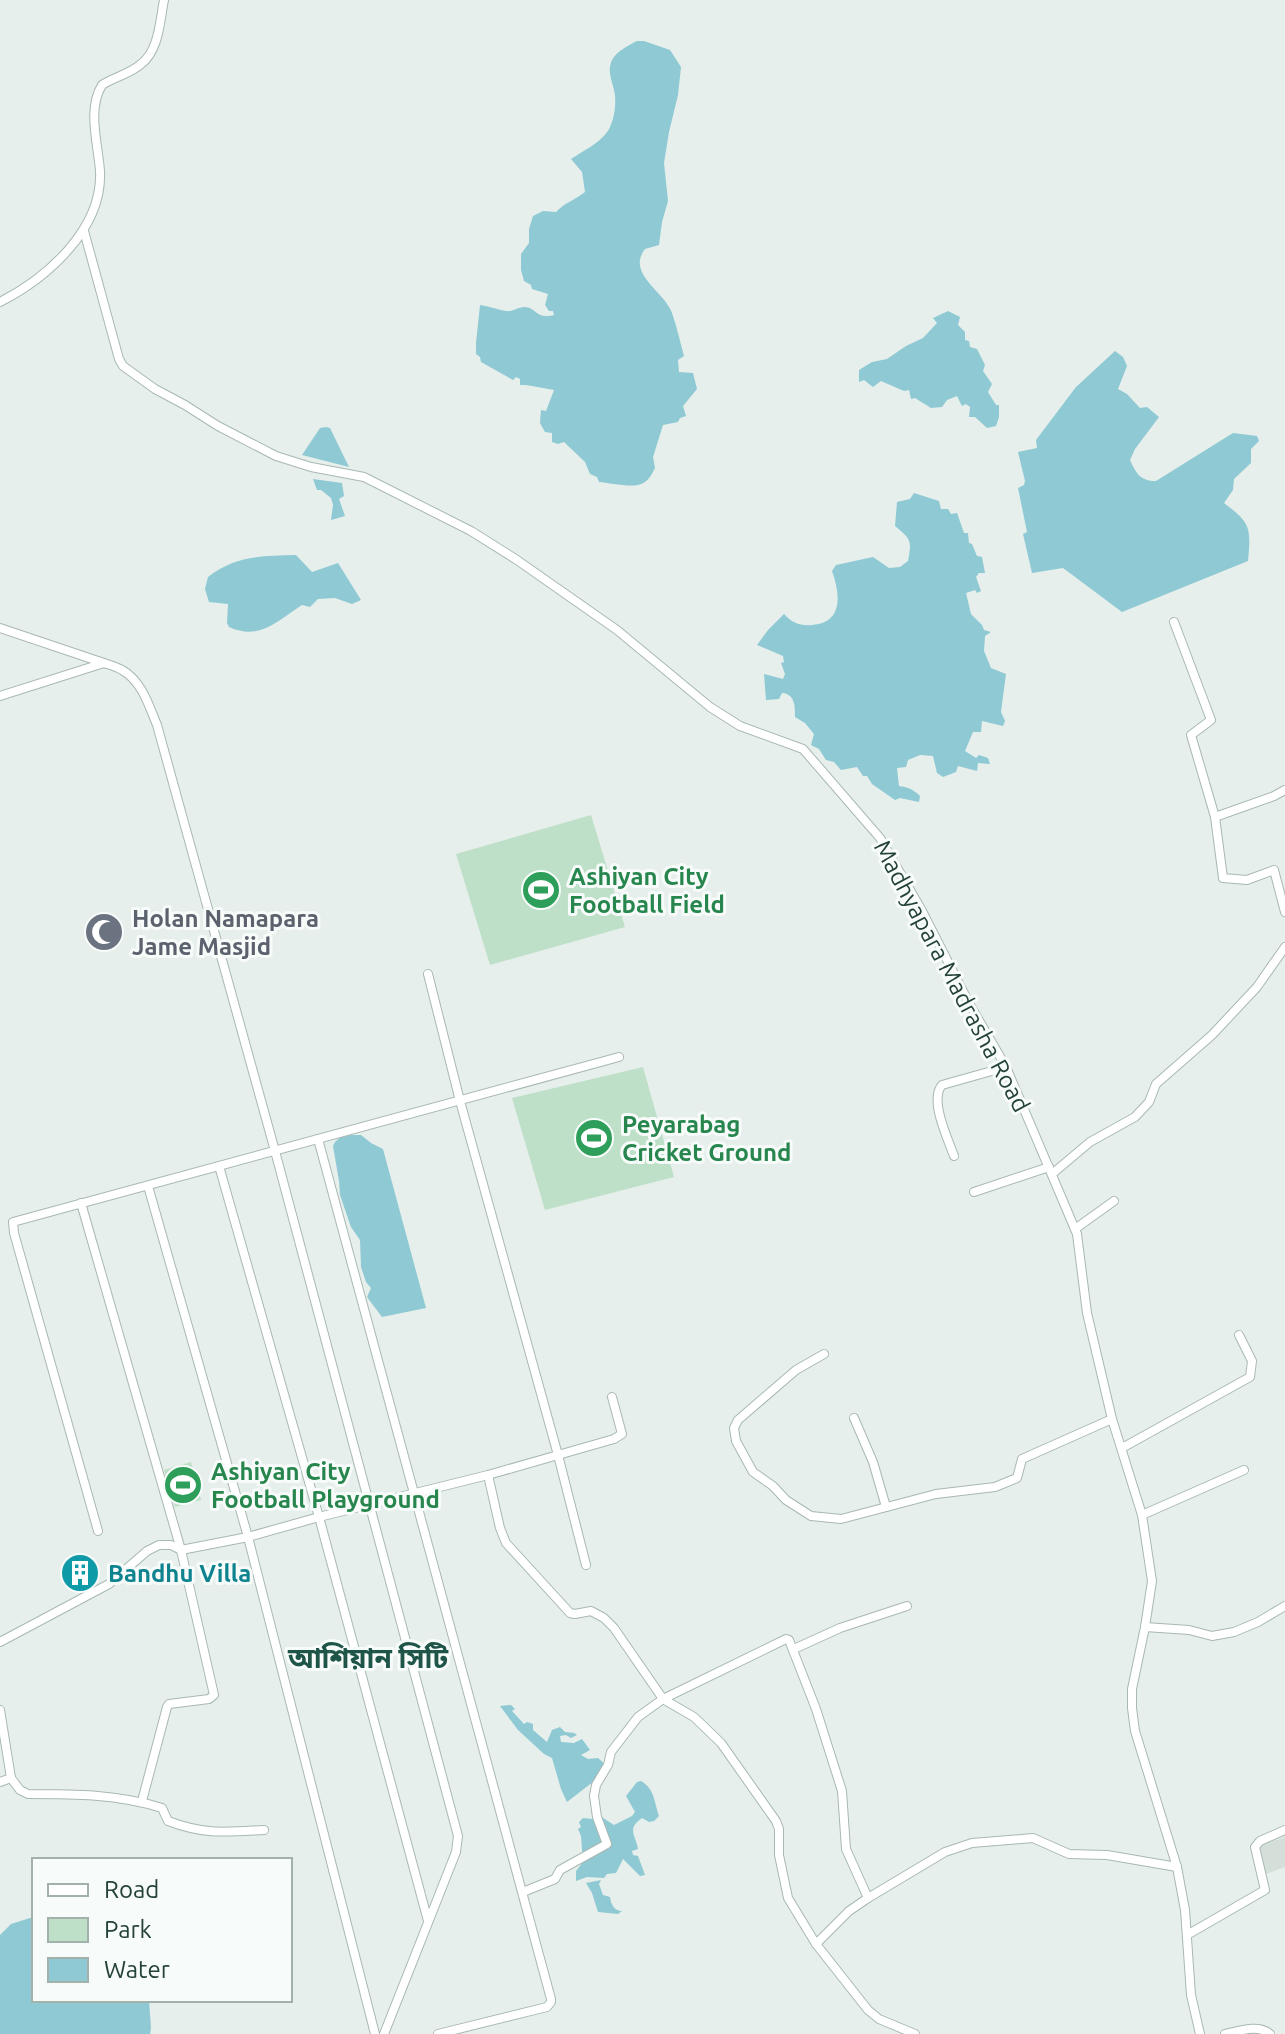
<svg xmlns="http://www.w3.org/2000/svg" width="1285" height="2034" font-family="Ubuntu,'Noto Sans Bengali',sans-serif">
<rect width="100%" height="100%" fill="#e6efeb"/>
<polygon fill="#d4dfda" points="1285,1837 1285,1867 1266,1874 1255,1847"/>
<g fill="#bfe0c8">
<polygon points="591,815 625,927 490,965 456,854"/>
<polygon points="643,1067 674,1177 545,1210 512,1098"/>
<polygon points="191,1462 201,1500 175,1507 164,1470"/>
</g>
<g fill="#8ec9d4">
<path d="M637,41H644L670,50L681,67L678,95L669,132L664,163L668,201L662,222L659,245L645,249C626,274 664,291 672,313C677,327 680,342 684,356L678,360L679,372L693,373L697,389L683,406L686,416L680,418L678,422L663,425L653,457L655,468C652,474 648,482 641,484C632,488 609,483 599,482L597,477L590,474L585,462L564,442L558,444L552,442V433L545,432L540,423L541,410L546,411L554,390L526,385H520V379L516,377L513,380L481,362L480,357L476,354V343L480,305C489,306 498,310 506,311C513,312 518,307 524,307C536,306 535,320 554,315L553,311H549L545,305L548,294L532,289L531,285L524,281L521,270V254L529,243V229L533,216L543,211L556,212C564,203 575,200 585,192L582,172L571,159C583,151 604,141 610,127C614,119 616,106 615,96C614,84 606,73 612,60C617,51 629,45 637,41Z"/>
<polygon points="948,311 960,317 958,325 965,332 965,340 969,341 970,347 977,349 985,365 983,371 992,384 988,392 996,405 999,405 999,417 996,426 987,428 975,417 969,417 970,407 966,404 962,406 957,396 947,400 942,407 931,408 915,398 911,399 909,390 904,391 881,381 873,387 864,380 859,382 859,370 872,362 887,359 906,346 923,338 937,323 933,318"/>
<path d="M1115,351L1123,357L1127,366L1118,389L1127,394L1140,408L1147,407L1159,417L1135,449L1130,460C1136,473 1140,481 1156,481L1233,433L1257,436L1259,441L1251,449V463L1234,479L1233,490L1224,503C1251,523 1251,528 1248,561L1122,612L1063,568L1032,573L1023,534L1027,532L1018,488L1024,485L1025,481L1018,452L1037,448L1036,440L1076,387Z"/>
<polygon points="326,427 330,428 349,467 302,455 320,428"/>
<polygon points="313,479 342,483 344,496 339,499 345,516 331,520 333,505 331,498 321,490 317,490"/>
<path d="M914,493L939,501L941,509H948L951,514L957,513L964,533H968L969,543L972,544L977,556L982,557L985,573H979L976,577L981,591L977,593L975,590L966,593L971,614L982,625L984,630L991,632L985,636L984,651L991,668L1006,674L1001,712L1005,721L1003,726L982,721L981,732H973L965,751L976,758L979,755L988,758L990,764L978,763L977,771L958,766L956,772L943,777L937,773L933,756L920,755L908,760L906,767L897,768L899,786C907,787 913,789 920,796L919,802L900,798L895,800L872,784L867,776H863L857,767L841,770L834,762L826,760L819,749L811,745L814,734L805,723L795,717C795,706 795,694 782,693L779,699L766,700L764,674L783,679L785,674L781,663L784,662L783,656L757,645L768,630L784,614C792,623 800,626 812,625C844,623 840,593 832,571L836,565L873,557L889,568L900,567L908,561C912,541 911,539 895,526L897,502L910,499Z"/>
<path d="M296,555L312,572L338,563L361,600L352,604L335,598L318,599L310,607L302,605C277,621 260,641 229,627L227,623L228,604L209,602L205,589L208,577C236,555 263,556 296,555Z"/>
<path d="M361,1135L371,1143L383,1149L426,1308L382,1317L367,1297L371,1288L366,1282L361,1267L360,1240L351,1227L340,1195L339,1181L333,1146C338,1134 350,1135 361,1135Z"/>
<polygon points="511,1705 515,1709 512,1711 524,1724 527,1722 533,1724 533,1730 547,1742 552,1730 560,1727 565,1732 574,1733 577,1735 571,1738 566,1735 560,1736 561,1742 574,1743 582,1739 590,1750 581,1755 588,1759 598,1758 606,1765 598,1778 567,1802 561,1789 552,1758 544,1754 518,1730 500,1706"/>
<path d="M641,1781C655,1789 654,1802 659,1816L654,1821L649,1822L642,1818C626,1829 636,1835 638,1849L632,1851L633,1855L638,1856L645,1875L640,1876L623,1859L616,1873L607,1874L604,1878L587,1877L576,1881V1871L583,1862L581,1836L578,1829L581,1827L579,1822L583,1818L593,1819L600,1816L614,1825L632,1816L635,1812L626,1796L637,1782Z"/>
<path d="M601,1880L599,1884L603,1895L610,1897C611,1904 614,1911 622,1911L618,1914L598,1912L592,1893L586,1883Z"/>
<polygon points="30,1918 34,1918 34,2000 149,2000 151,2028 150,2034 0,2034 0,1935 11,1924"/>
</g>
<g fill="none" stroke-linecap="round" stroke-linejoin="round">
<g stroke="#a8b8b2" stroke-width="10">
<g id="minor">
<polyline points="84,231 119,359 123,366 155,389 185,405 218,426 276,456 311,467 364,477 471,531 517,560 617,630 710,707 740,726 803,749 880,838 922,911 970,1005 1006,1067 1077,1234 1087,1313 1112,1419 1142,1515 1152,1581 1145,1627 1132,1689 1132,1708 1135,1731 1177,1867 1185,1910 1191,1995 1200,2034"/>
<path d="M0,302C47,278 103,229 100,171C98,144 87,109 102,85C114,77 130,74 141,64C159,51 160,20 164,0"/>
<polyline points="1174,622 1211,720 1191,735 1215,817 1223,878 1247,880 1274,870 1285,912"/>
<polyline points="0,628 104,663 0,696"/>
<path d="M104,663C110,665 117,667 122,670C142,681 149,706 157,725L275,1151L458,1836L456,1852L384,2034"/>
<polyline points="1215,817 1274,796 1285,790"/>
<polyline points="428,974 460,1101 558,1455 488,1475 500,1528 506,1543 570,1613 575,1614 591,1611 604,1618 614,1628 663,1699 694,1717 721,1743 776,1821 779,1829 779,1855 788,1898 816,1944 868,2010 879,2019 915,2034"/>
<polyline points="318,1139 551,1999 551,2002 547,2007 438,2034"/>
<path d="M954,1156C948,1139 929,1100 942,1085L1006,1067"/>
<polyline points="219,1166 319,1517 428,1921"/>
<polyline points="1052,1174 1090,1142 1135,1117 1149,1102 1156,1084 1212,1035 1257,987 1285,947"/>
<polyline points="148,1186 248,1537 375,2034"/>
<polyline points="974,1192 1049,1167"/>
<polyline points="81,1203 181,1550 214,1695 209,1699 169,1704 167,1707 142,1801"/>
<polyline points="1075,1229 1114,1201"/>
<polyline points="824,1354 796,1370 738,1420 734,1428 736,1441 753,1472 773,1486 786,1500 811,1516 841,1519 936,1494 995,1487 1017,1478 1022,1459 1112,1419"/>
<polyline points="854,1418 873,1462 886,1507"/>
<polyline points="1122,1448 1250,1377 1252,1361 1239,1335"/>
<polyline points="1142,1515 1244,1470"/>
<polyline points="98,1531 14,1233 13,1222 619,1057"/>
<polyline points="586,1565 558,1455 614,1439 622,1434 612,1397"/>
<polyline points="1145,1627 1189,1630 1212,1636 1234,1632 1258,1622 1285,1606"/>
<polyline points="0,1642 109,1584 147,1551 159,1545 171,1545 181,1550 248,1537 319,1517 488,1475"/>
<polyline points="794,1649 840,1628 907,1606"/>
<polyline points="0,1710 11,1778"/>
<path d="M0,1782L11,1778L20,1790L28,1794C73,1794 118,1794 162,1808L168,1821C205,1835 226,1832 264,1830"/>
<polyline points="523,1892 555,1879 560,1870 607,1844 597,1817 594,1796 596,1785 608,1765 611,1752 638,1717 663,1699 786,1639 789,1640 816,1709 842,1791 846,1849 868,1898"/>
<polyline points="1187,1935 1265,1890 1255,1847 1260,1841 1285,1830"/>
<polyline points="816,1944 849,1911 868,1898 945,1852 972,1843 1033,1838 1069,1854 1107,1855 1177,1867"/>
<path d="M1225,2034C1240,2031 1258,2024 1270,2034"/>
</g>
</g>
<use href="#minor" stroke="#fff" stroke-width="8"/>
</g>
<defs>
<g id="stadium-disc" transform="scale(2)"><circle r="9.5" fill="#2e9e5b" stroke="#f7fbf9"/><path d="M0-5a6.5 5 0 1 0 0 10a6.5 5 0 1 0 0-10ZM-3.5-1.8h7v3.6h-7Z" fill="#fff"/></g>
<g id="mosque-disc" transform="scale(2)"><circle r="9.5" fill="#6b7280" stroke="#f7fbf9"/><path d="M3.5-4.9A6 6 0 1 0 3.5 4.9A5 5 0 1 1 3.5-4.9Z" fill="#fff"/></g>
<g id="building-disc" transform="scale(2)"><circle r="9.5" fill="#0f9aa8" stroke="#f7fbf9"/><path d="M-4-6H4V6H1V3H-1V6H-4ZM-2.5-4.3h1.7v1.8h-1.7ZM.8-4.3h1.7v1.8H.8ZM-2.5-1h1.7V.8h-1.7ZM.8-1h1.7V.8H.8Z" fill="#fff"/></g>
</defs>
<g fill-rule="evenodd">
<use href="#stadium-disc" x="541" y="890"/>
<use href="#mosque-disc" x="104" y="932"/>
<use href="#stadium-disc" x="594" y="1138"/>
<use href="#stadium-disc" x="183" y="1485"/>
<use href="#building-disc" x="80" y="1573"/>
</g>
<g text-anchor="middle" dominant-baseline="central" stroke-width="6" stroke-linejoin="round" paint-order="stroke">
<g font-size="24" font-weight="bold" fill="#27864d" stroke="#f7fbf9" text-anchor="start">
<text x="569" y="876">Ashiyan City<tspan x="569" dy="28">Football Field</tspan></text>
<text x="622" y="1124">Peyarabag<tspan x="622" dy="28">Cricket Ground</tspan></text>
<text x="211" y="1471">Ashiyan City<tspan x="211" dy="28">Football Playground</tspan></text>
</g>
<g font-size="24" font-weight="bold" fill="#5b616d" stroke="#f7fbf9" text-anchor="start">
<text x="132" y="918">Holan Namapara<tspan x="132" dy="28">Jame Masjid</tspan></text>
</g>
<g font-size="24" fill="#24423a" stroke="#f7fbf9">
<text transform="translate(952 976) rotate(62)">Madhyapara Madrasha Road</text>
</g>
<g font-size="24" font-weight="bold" fill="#0d838f" stroke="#f7fbf9" text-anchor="start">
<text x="108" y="1573">Bandhu Villa</text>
</g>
<g font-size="28" font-weight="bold" fill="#1f5548" stroke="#f7fbf9">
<text x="368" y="1657">আশিয়ান সিটি</text>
</g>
</g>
<rect x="32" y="1858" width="260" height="144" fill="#f7fbf9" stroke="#a3b1ad" stroke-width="2"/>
<rect x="48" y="1884" width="40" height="12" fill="#ffffff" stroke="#a3b1ad" stroke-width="2"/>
<text x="104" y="1898" font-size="24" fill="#24423a">Road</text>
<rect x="48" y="1918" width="40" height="24" fill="#bfe0c8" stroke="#a3b1ad" stroke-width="2"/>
<text x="104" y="1938" font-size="24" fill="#24423a">Park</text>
<rect x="48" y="1958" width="40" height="24" fill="#8ec9d4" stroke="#a3b1ad" stroke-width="2"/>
<text x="104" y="1978" font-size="24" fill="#24423a">Water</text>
</svg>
